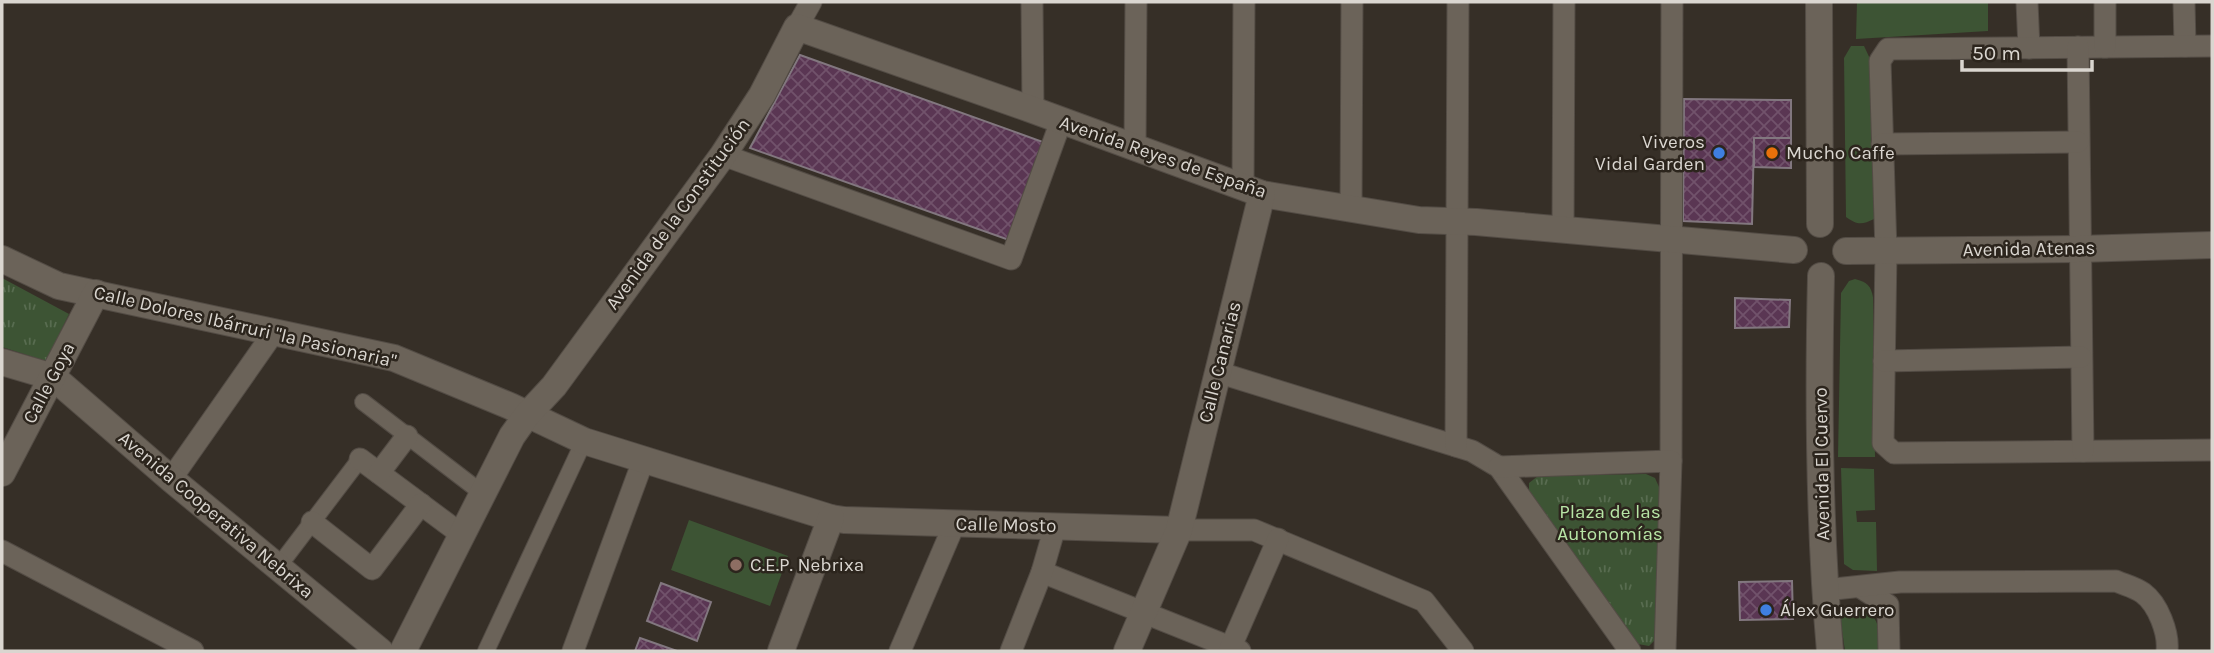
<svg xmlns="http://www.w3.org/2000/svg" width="2214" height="653" font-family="Karla,sans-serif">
<defs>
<pattern id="grass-tufts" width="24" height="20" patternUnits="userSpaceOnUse" patternTransform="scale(1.75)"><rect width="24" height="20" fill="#3d5434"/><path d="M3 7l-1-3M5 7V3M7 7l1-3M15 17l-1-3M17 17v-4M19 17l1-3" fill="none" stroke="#586c50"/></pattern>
<pattern id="building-cross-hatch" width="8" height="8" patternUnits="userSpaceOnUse" patternTransform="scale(1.75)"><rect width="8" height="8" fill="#5a3653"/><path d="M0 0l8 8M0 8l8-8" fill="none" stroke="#71526b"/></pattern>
</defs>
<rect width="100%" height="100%" fill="#362f27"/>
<g fill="url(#grass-tufts)">
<polygon points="2,278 69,314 46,361 2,347"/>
<polygon points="1646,474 1655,478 1659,487 1657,638 1649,646 1638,644 1529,491 1529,483 1538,476"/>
</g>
<g fill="#3d5434">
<polygon points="1857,2 1988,2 1988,31 1856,39"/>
<path d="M1851,46H1864L1872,63L1874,219C1862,225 1857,225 1846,217L1844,58Z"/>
<path d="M1855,279C1867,282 1871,286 1873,297L1875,457H1838L1841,293L1849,281Z"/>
<polygon points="1841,468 1874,469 1875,510 1856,511 1857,522 1876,522 1877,571 1853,570 1844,564"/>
<polygon points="689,520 788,556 770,606 671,570"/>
<path d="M1858,606C1882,618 1878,627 1879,651H1845L1840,617L1846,608Z"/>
</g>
<g fill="url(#building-cross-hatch)" stroke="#82777f" stroke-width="2">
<polygon points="800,55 1043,142 1009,240 750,148"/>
<polygon points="1684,99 1791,100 1791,138 1754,138 1752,224 1683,221"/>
<polygon points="1754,138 1791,138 1791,168 1754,167"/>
<polygon points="1735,298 1790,300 1789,327 1735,328"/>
<polygon points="1792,581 1793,619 1740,620 1739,582"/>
<polygon points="661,583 711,602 697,641 647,621"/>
<polygon points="640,638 677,651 635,651"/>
</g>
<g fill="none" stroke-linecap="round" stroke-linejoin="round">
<g stroke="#534c45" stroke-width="18">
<g id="pedestrian">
<polyline points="363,402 482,493"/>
<polyline points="278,567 360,459"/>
<polyline points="486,651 584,441"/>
</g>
</g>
<g stroke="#534c45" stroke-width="23">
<g id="minor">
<polyline points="1032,2 1033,110"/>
<polyline points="2027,2 2029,48"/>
<polyline points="2184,2 2185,46"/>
<polyline points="797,27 811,2"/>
<polyline points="2212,46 1888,49 1880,61 1886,251 1883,443 1894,453 2212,450"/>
<polyline points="2078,47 2083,451"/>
<polyline points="2105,47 2105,2"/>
<polyline points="1882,144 2078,142"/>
<polyline points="1135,148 1136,2"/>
<polyline points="723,155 1011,259 1061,121"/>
<polyline points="1243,187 1244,2"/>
<polyline points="1351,209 1352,2"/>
<polyline points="1563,230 1564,2"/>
<polyline points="1884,361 2081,357"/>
<polyline points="1217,372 1472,451 1499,467 1630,651"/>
<polyline points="1456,446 1458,2"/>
<polyline points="360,459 461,534"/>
<polyline points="1671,461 1672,2"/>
<polyline points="1499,467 1671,461 1665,651"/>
<polyline points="379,473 407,436"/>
<polyline points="171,479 274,332"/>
<polyline points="312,522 372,569 421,504"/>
<polyline points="1179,530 1254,530 1424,601 1463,651"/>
<polyline points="2,551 193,651"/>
<polyline points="1042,572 1240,651"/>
<polyline points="1860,587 1888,605 1889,651"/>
<path d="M1825,590L1900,582L2116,581C2125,585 2135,587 2143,593C2158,604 2169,633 2167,651"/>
<polyline points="573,651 643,461"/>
<polyline points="900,651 954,525"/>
<polyline points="1011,651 1042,572 1055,527"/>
<polyline points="1229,651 1278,539"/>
</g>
</g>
<g stroke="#534c45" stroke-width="28">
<g id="tertiary">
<polyline points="1819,2 1820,224"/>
<polyline points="1846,251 2079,249 2212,245"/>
<polyline points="2,259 59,286 394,358 510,406 584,441 831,518 844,520 1179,530"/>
<path d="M1821,276C1818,401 1819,527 1830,651"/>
<polyline points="2,362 53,377 171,479 380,651"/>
<polyline points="2,473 96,293"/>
<polyline points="403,651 512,436 527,415 554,386 723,155 762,95 797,27 1033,110 1262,194 1419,220 1476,222 1794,250"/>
<polyline points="781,651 831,518"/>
<polyline points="1127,651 1179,530 1262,194"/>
</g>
</g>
<use href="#pedestrian" stroke="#6b6359" stroke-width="16"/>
<use href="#minor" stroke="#6b6359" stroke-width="21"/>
<use href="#tertiary" stroke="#6b6359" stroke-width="26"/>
</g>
<g fill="#3f7fe0" stroke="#2c251d" stroke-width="2.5">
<circle cx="1719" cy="153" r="7"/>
<circle cx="1766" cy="610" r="7"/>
</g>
<circle fill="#e8710a" stroke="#2c251d" stroke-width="2.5" cx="1772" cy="153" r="7"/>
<circle fill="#8d6e63" stroke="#2c251d" stroke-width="2.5" cx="736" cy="565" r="7"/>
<g text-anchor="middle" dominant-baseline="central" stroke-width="5" stroke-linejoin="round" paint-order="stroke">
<g font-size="19" fill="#dad6d0" stroke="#2c251d" text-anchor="start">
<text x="1705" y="142" text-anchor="end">Viveros<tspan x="1705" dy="22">Vidal Garden</tspan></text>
<text x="1786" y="153">Mucho Caffe</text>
<text x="750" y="565">C.E.P. Nebrixa</text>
<text x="1780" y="610">Álex Guerrero</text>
</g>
<g font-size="19" fill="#dad6d0" stroke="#2c251d">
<text transform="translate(1163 157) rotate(19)">Avenida Reyes de España</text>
<text transform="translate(678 214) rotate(-54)">Avenida de la Constitución</text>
<text transform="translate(2029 249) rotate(-1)">Avenida Atenas</text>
<text transform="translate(245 327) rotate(13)">Calle Dolores Ibárruri "la Pasionaria"</text>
<text transform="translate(1220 362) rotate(-76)">Calle Canarias</text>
<text transform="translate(49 383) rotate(-62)">Calle Goya</text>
<text transform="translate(1822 464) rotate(-91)">Avenida El Cuervo</text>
<text transform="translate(216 515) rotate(40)">Avenida Cooperativa Nebrixa</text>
<text transform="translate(1006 525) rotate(1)">Calle Mosto</text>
</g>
<g font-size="19" fill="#b8e6a6" stroke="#2c251d">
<text x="1610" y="512">Plaza de las<tspan x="1610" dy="22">Autonomías</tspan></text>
</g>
</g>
<rect width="2214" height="653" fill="none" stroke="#dad6d0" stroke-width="7"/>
<path d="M1962 60v10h130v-10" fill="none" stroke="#dad6d0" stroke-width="3.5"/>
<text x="1972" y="60" font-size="21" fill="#dad6d0" stroke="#2c251d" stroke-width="5" paint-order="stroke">50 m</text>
</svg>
